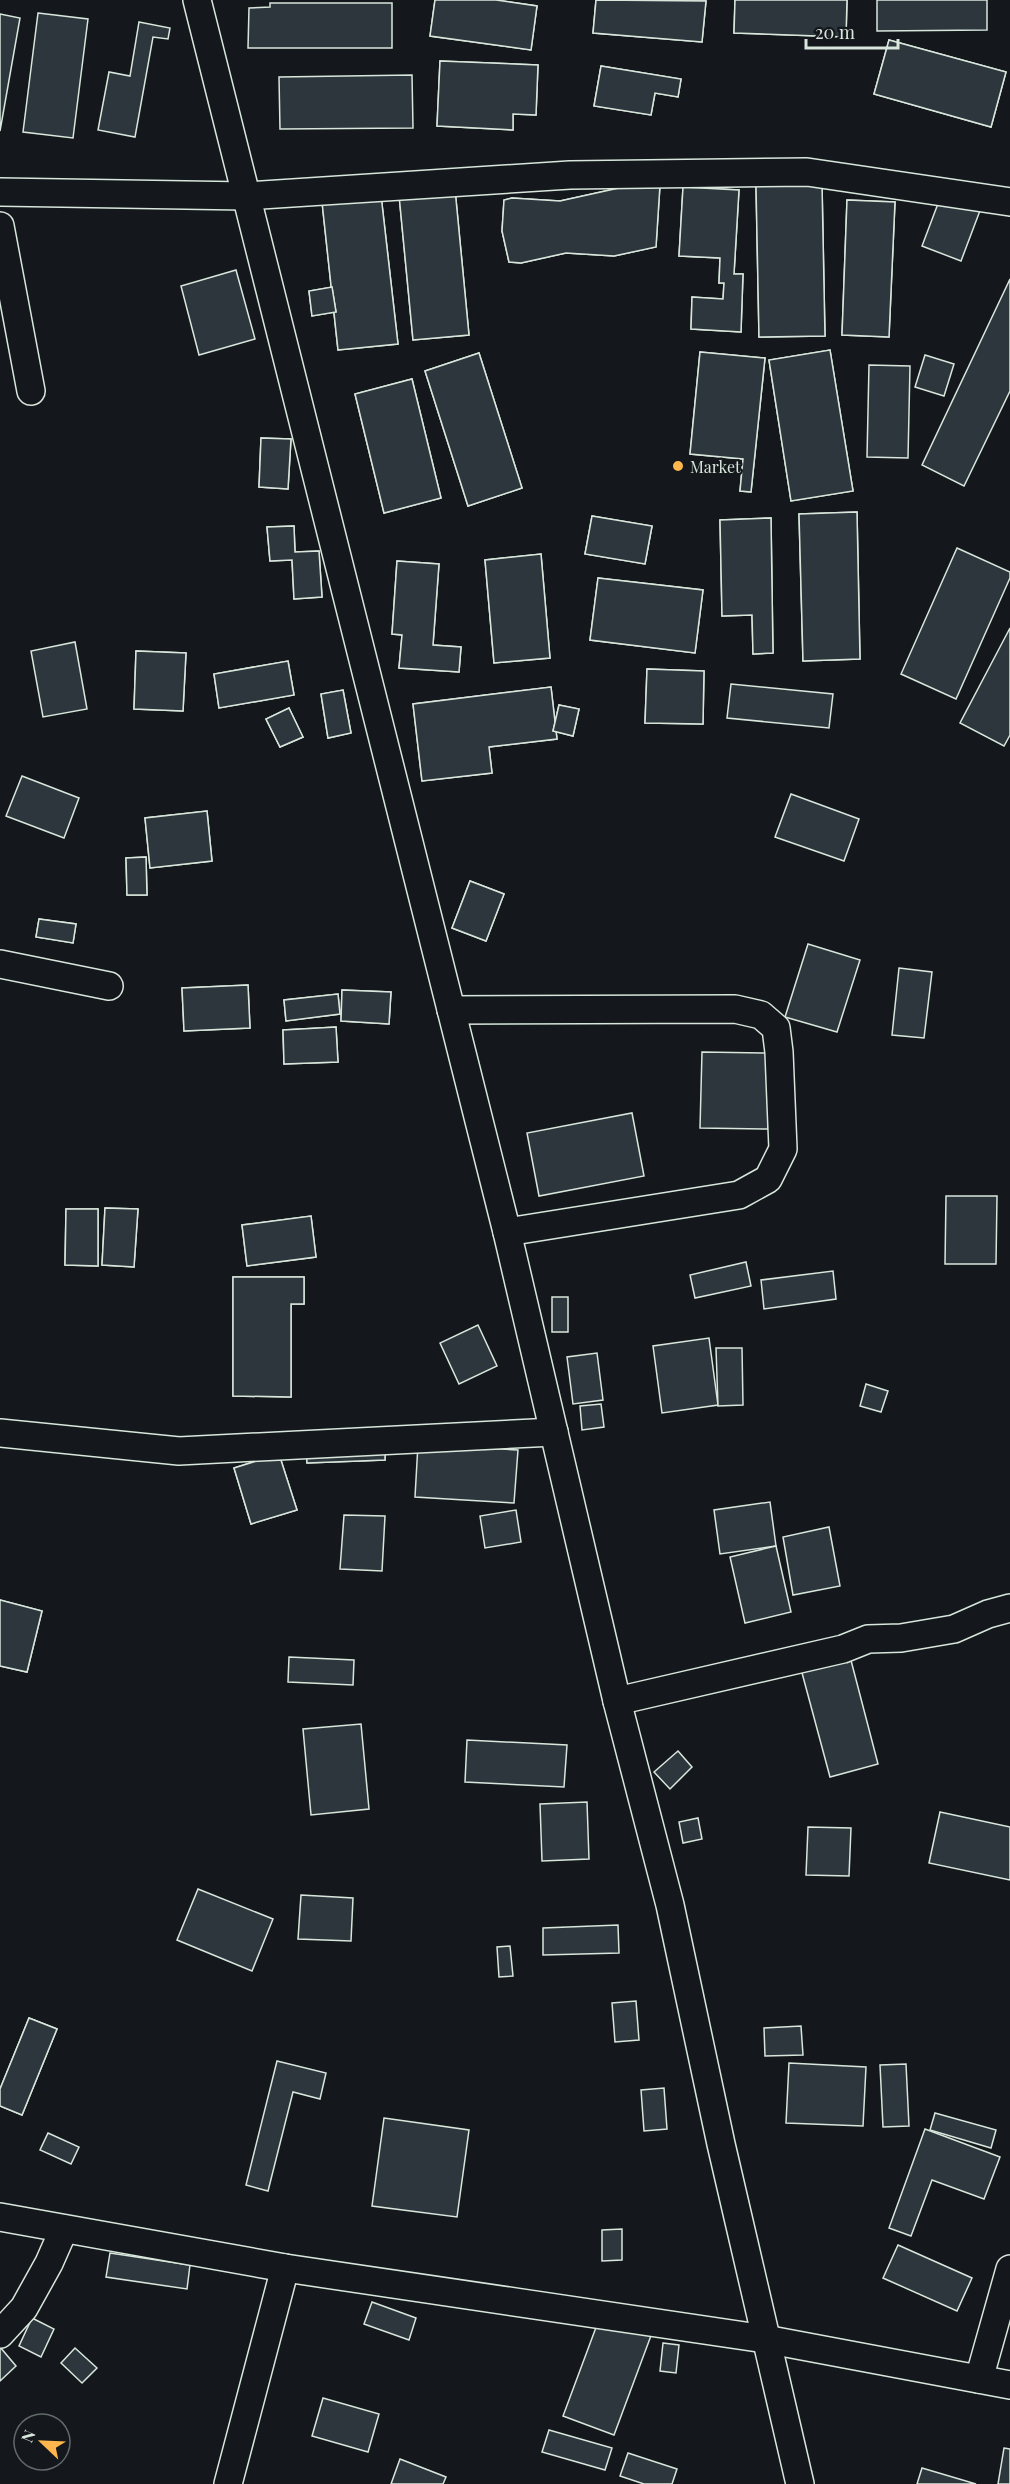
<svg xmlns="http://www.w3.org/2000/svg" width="1010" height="2484" font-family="'Playfair Display',serif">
<rect width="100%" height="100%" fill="#14181c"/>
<g fill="#2c363c" stroke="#d8e6dc" stroke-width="1.5">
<polygon points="435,0 496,0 537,6 531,50 430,36"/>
<polygon points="435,0 496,0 537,6 531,50 430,36"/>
<polygon points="596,0 706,1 702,42 593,33"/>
<polygon points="596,0 706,1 702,42 593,33"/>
<polygon points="735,0 847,0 846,37 734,33"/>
<polygon points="735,0 847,0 846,37 734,33"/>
<polygon points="877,0 987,0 987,30 877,31"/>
<polygon points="270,3 392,3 392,48 248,48 249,8 270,7"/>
<polygon points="38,13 88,19 73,138 23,132"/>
<polygon points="0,14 20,18 0,131"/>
<polygon points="139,22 170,28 168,39 153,37 135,137 98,130 109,72 130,76"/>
<polygon points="889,40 1006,72 991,127 874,94"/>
<polygon points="889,40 1006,72 991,127 874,94"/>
<polygon points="440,61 538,65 536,115 513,114 513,130 437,126"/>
<polygon points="440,61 538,65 536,115 513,114 513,130 437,126"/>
<polygon points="601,66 681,79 678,97 655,93 651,115 594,106"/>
<polygon points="601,66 681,79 678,97 655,93 651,115 594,106"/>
<polygon points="412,75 413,128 280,129 279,77"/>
<polygon points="637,184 660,185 656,247 614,256 566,253 521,263 509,262 502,231 504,200 512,198 560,201"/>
<polygon points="637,184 660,185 656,247 614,256 566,253 521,263 509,262 502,231 504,200 512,198 560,201"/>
<polygon points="822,184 825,336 759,337 756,186"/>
<polygon points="822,184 825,336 759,337 756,186"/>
<polygon points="683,187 739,190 734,274 743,274 741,332 691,329 692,297 723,299 724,283 719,283 720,258 679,256"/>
<polygon points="683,187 739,190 734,274 743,274 741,332 691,329 692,297 723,299 724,283 719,283 720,258 679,256"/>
<polygon points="455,189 469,335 413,340 399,195"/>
<polygon points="455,189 469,335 413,340 399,195"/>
<polygon points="942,193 981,208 961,261 922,246"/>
<polygon points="381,195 398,344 338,350 322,202"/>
<polygon points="381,195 398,344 338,350 322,202"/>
<polygon points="847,200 895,202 889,337 842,335"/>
<polygon points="847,200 895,202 889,337 842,335"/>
<polygon points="236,270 255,339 199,355 181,286"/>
<polygon points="1010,279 1010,391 964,486 922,465"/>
<polygon points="332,287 336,312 312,316 309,291"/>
<polygon points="332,287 336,312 312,316 309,291"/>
<polygon points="830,350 853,491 791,501 769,360"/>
<polygon points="830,350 853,491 791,501 769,360"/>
<polygon points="700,352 765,358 751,492 740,491 743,459 690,454"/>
<polygon points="700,352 765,358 751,492 740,491 743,459 690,454"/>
<polygon points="479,353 522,488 468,506 425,371"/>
<polygon points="479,353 522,488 468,506 425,371"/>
<polygon points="925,355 954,364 944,396 915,387"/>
<polygon points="869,365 910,366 908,458 867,457"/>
<polygon points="412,379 441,498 384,513 355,394"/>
<polygon points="412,379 441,498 384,513 355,394"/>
<polygon points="261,438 291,439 288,489 259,487"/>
<polygon points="261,438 291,439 288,489 259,487"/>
<polygon points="857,512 860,659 803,661 799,514"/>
<polygon points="857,512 860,659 803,661 799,514"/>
<polygon points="592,516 652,526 645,564 585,554"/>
<polygon points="592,516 652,526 645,564 585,554"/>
<polygon points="771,518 773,653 753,654 752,615 722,616 720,520"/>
<polygon points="771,518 773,653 753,654 752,615 722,616 720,520"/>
<polygon points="294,526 295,552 319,551 322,597 294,599 292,560 270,561 267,527"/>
<polygon points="294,526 295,552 319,551 322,597 294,599 292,560 270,561 267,527"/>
<polygon points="957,548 1010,572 1010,578 956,699 901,674"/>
<polygon points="541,554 550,658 494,663 485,560"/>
<polygon points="541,554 550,658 494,663 485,560"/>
<polygon points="397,561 439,564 433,645 461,647 459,672 399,668 402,635 392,634"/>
<polygon points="397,561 439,564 433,645 461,647 459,672 399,668 402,635 392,634"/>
<polygon points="598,578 703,590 695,653 590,640"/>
<polygon points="598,578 703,590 695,653 590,640"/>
<polygon points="1010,628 1010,735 1004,746 960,723"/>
<polygon points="75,642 87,709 43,717 31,651"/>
<polygon points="136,651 186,653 183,711 134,709"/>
<polygon points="136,651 186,653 183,711 134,709"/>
<polygon points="288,661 294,695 219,708 214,674"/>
<polygon points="288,661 294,695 219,708 214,674"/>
<polygon points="647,669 704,671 703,724 645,723"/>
<polygon points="647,669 704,671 703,724 645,723"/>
<polygon points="731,684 833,694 829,728 727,718"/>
<polygon points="551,687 557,739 489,747 492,773 422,781 413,704"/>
<polygon points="551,687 557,739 489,747 492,773 422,781 413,704"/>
<polygon points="343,690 351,733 328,738 321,694"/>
<polygon points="343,690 351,733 328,738 321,694"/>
<polygon points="559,705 579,709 573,736 553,731"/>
<polygon points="559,705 579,709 573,736 553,731"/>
<polygon points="289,708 303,737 280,747 266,719"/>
<polygon points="289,708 303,737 280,747 266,719"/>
<polygon points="22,776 79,798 64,838 6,816"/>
<polygon points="791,794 859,819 844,861 775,837"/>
<polygon points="207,811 212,861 150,868 145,818"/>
<polygon points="207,811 212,861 150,868 145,818"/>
<polygon points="146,857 147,895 127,895 126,858"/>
<polygon points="146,857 147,895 127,895 126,858"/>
<polygon points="470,881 504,894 486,941 452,928"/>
<polygon points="470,881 504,894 486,941 452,928"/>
<polygon points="39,919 76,924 73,943 36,937"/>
<polygon points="39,919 76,924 73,943 36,937"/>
<polygon points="808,944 860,960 837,1032 785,1017"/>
<polygon points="899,968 932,972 924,1038 892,1035"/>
<polygon points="248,985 250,1028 184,1031 182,988"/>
<polygon points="248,985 250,1028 184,1031 182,988"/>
<polygon points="342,990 391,992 389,1024 341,1021"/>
<polygon points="342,990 391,992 389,1024 341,1021"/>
<polygon points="338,994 340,1014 286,1021 284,1000"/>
<polygon points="338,994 340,1014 286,1021 284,1000"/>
<polygon points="336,1027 338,1062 284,1064 283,1030"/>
<polygon points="336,1027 338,1062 284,1064 283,1030"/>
<polygon points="702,1052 770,1053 768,1129 700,1128"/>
<polygon points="632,1113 644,1176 539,1196 527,1133"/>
<polygon points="946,1196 997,1196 996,1264 945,1264"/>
<polygon points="105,1208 138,1209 134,1267 102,1265"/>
<polygon points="105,1208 138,1209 134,1267 102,1265"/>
<polygon points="66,1209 98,1209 98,1266 65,1265"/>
<polygon points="66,1209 98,1209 98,1266 65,1265"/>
<polygon points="311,1216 316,1257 247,1266 242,1225"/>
<polygon points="311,1216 316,1257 247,1266 242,1225"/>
<polygon points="746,1262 751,1286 695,1298 690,1275"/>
<polygon points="833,1271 836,1299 764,1309 761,1280"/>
<polygon points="233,1277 304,1277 304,1304 291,1304 291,1397 233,1396"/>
<polygon points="233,1277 304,1277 304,1304 291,1304 291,1397 233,1396"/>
<rect x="552" y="1297" width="16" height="35"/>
<polygon points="478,1325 497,1366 459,1384 440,1343"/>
<polygon points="709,1338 718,1405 662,1413 653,1346"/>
<polygon points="716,1348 742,1348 743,1405 718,1406"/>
<polygon points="597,1353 603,1400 573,1404 567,1357"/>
<polygon points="866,1384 888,1391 881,1412 860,1406"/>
<polygon points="601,1404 604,1427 582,1430 580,1406"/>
<polygon points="385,1439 385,1460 307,1463 306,1441"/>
<polygon points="385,1439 385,1460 307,1463 306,1441"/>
<polygon points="418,1444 518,1450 514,1503 415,1497"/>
<polygon points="279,1454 297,1510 251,1524 234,1468"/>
<polygon points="279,1454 297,1510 251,1524 234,1468"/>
<polygon points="770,1502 776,1546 720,1554 714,1510"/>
<polygon points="516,1510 521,1542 485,1548 480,1516"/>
<polygon points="344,1515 385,1516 382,1571 340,1569"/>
<polygon points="829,1527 840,1586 793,1595 783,1537"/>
<polygon points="776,1546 791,1612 745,1623 730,1557"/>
<polygon points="0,1600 42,1611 27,1672 0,1666"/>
<polygon points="0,1600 42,1611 27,1672 0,1666"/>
<polygon points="847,1645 878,1764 830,1777 798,1658"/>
<polygon points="289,1657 354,1660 353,1685 288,1682"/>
<polygon points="361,1724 369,1809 311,1815 303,1729"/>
<polygon points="467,1740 567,1745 564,1787 465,1782"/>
<polygon points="678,1751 692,1767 670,1789 654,1772"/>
<polygon points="587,1802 589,1859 542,1861 540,1804"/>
<polygon points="940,1812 1010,1827 1010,1880 929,1863"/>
<polygon points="698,1818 702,1839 683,1843 679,1822"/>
<polygon points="808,1827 851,1828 849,1876 806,1875"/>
<polygon points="198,1889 273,1919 252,1971 177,1940"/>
<polygon points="301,1895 353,1898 351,1941 298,1939"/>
<polygon points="618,1925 619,1953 543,1955 543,1928"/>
<polygon points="510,1946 513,1976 499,1977 497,1947"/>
<polygon points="636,2001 639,2040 615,2042 612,2003"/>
<polygon points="29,2018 57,2029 22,2115 0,2106 0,2089"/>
<polygon points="29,2018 57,2029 22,2115 0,2106 0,2089"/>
<polygon points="801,2026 803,2055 765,2056 764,2028"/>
<polygon points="277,2061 326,2073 320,2099 293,2092 268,2191 246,2185"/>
<polygon points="789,2063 866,2067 863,2126 786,2123"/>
<polygon points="906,2064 909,2126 883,2127 880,2065"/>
<polygon points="664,2088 667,2129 644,2131 641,2090"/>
<polygon points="935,2113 996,2130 991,2148 930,2130"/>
<polygon points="384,2118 469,2130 457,2217 372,2206"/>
<polygon points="925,2129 1000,2157 984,2199 932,2180 911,2236 889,2228"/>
<polygon points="48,2133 79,2147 71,2164 40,2150"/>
<polygon points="622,2229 622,2260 602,2261 602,2230"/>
<polygon points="898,2245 972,2278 957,2311 883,2278"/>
<polygon points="110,2253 190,2265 187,2289 106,2277"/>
<polygon points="372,2302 416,2318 409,2340 364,2324"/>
<polygon points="601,2314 652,2333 614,2435 563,2416"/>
<polygon points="32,2318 54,2329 41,2357 19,2346"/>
<polygon points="663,2343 679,2345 676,2373 660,2371"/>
<polygon points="0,2347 16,2366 0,2381"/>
<polygon points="75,2348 97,2368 82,2383 61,2363"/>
<polygon points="323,2398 379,2414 368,2452 312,2436"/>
<polygon points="549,2430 612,2448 605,2470 542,2452"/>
<polygon points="1004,2448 1010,2449 1010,2484 998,2484"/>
<polygon points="628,2453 677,2469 672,2484 644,2484 620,2476"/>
<polygon points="400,2459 446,2477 443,2484 391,2484"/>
<polygon points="922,2468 976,2484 917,2484"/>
</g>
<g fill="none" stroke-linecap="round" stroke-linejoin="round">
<g stroke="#d8e6dc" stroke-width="30">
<g id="minor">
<polyline points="197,0 507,1232 617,1701 670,1905 721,2144 800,2484"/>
<polyline points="0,192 246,196 570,175 807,172 1010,202"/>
<polyline points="0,226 31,391"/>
<polyline points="0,964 109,986"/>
<polyline points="451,1010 735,1009 761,1015 776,1028 779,1052 783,1149 768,1179 739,1195 507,1232"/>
<polyline points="0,1433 179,1451 554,1432"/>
<polyline points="617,1701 843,1649 868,1639 901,1638 954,1629 988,1614 1010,1608"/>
<polyline points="0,2217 285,2268 765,2339 1010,2385"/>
<polyline points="0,2334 24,2308 49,2263 64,2229"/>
<polyline points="979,2379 1010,2269"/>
<polyline points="228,2484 285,2268"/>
</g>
</g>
<use href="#minor" stroke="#14181c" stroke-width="27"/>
</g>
<circle fill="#ffb74d" stroke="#14181c" stroke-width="2" cx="678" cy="466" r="6"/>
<g text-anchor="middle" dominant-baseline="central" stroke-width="4.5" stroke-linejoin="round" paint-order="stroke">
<g font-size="16" fill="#d8e6dc" stroke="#14181c" text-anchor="start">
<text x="690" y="466">Market</text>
</g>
</g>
<g transform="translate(42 2442) rotate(293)"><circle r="28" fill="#14181c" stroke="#626a69" stroke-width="1.5"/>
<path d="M0-4.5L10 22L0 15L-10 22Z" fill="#ffb74d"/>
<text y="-9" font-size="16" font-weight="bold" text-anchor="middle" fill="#d8e6dc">N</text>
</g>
<path d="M806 39v9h92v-9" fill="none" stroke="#d8e6dc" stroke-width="3"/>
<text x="815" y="39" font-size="18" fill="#d8e6dc" stroke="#14181c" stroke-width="4.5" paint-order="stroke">20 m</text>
</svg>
